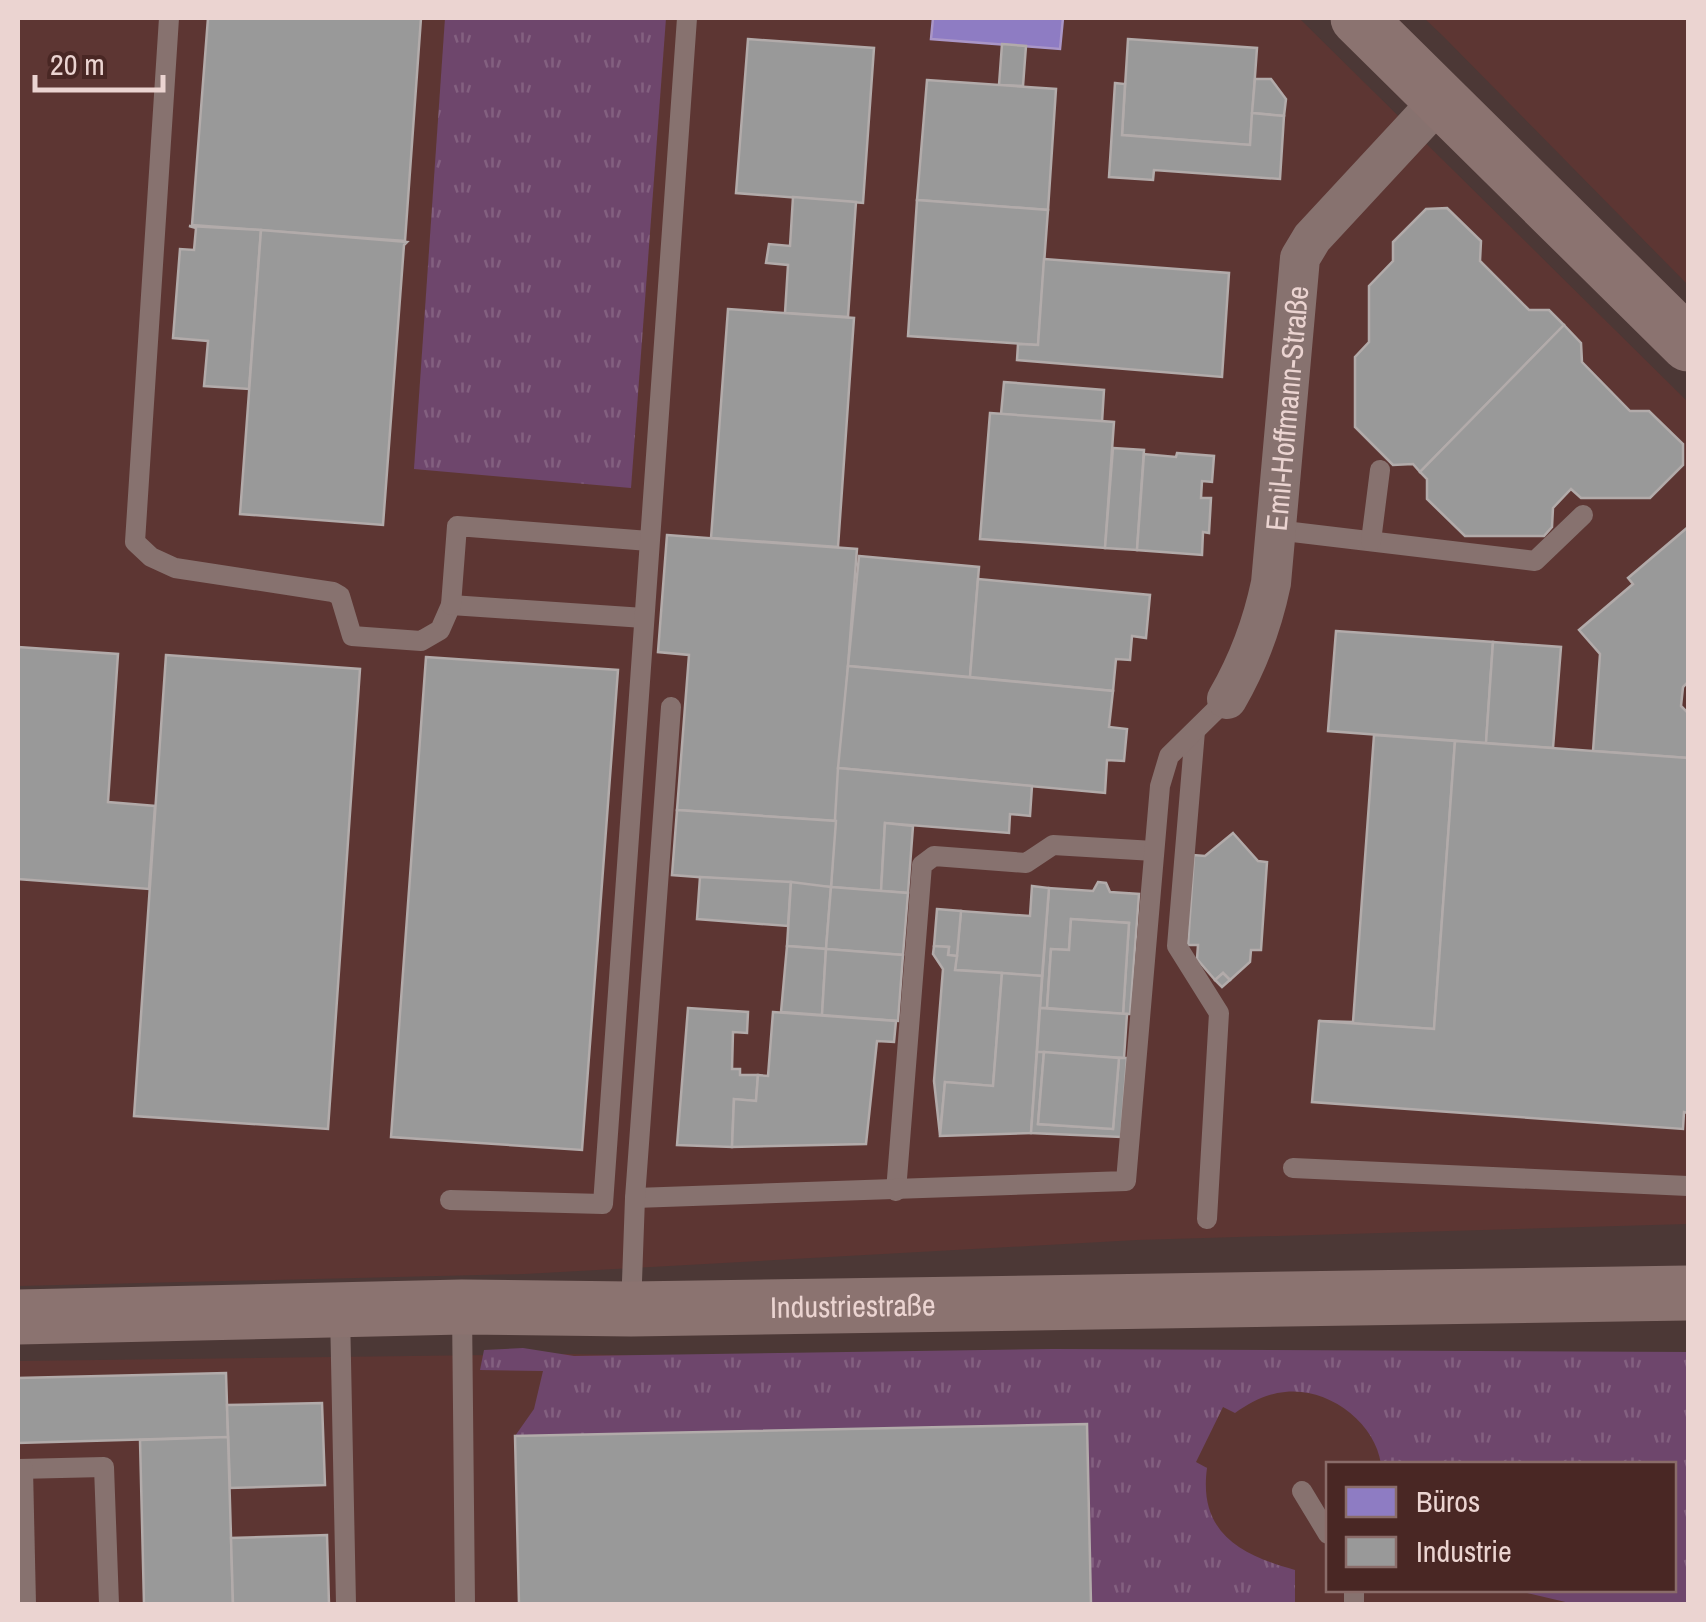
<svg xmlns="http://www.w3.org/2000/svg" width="1706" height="1622" font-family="'Archivo Narrow',sans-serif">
<defs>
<pattern id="grass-tufts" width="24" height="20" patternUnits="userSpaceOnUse" patternTransform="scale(2.5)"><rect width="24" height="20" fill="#6e466c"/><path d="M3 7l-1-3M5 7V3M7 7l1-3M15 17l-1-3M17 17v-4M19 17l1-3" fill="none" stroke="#836080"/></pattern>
</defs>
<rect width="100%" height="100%" fill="#4c3836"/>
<g fill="#5d3633" fill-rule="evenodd">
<polygon points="18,18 1299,18 1688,402 1688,1224 1137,1240 525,1274 18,1286"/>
<polygon points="1424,18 1688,18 1688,285 1443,36"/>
<path d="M567,1354L1675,1374L1688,1604H18V1361ZM1328,1464H1674V1590H1328Z"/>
</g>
<g fill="url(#grass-tufts)">
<polygon points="445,18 666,18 631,488 414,469"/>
<path d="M523,1348L574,1356L1053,1349L1688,1352V1604H1574L1515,1590H1674V1464H1381C1375,1422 1328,1387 1285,1392C1265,1394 1251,1402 1235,1413L1223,1407L1196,1462L1207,1468C1198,1534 1242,1555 1295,1570V1604H1091L1086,1424L515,1436L534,1409L543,1371L480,1370L484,1350Z"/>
</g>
<polygon fill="#8e7cc3" stroke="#aa96c7" stroke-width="2.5" points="933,18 1063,18 1060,49 931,39"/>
<g fill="#999" stroke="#b2abaa" stroke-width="2.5">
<polygon points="208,18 421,18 405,241 192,225"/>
<polygon points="748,39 874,48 863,203 736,193"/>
<polygon points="1128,39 1257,48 1250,145 1122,135"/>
<polygon points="1002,44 1026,46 1023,86 999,85"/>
<polygon points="1255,79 1271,79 1286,99 1284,116 1252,113"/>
<polygon points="927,80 1056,89 1048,210 917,200"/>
<polygon points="1115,83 1125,84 1122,135 1250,145 1252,113 1284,116 1280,179 1154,170 1153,180 1109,177"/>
<polygon points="793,197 856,202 848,317 785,313 788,265 766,263 769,244 790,246"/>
<polygon points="917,200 1048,210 1038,345 908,336"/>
<polygon points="1447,208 1481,241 1480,261 1529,310 1549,310 1564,325 1420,472 1413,464 1393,465 1355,427 1355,357 1369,342 1369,286 1393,261 1393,242 1426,209"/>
<polygon points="189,226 261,230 249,389 204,386 208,341 173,338 180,249 194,250 196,228"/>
<polygon points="261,230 407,242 404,245 383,525 240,514"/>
<polygon points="1044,259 1229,273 1222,377 1017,360 1018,344 1038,345"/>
<polygon points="728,309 854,318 838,547 711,538"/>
<polygon points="1564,325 1581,343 1582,362 1630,411 1649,411 1683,444 1683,465 1650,498 1581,498 1571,489 1553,508 1552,527 1544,536 1465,536 1427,499 1427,479 1420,472"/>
<polygon points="1004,382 1104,390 1102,422 1001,414"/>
<polygon points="990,413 1114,422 1105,548 980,539"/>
<polygon points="1113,448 1144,450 1137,550 1105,548"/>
<polygon points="1177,453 1214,456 1212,482 1202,481 1201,498 1211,498 1209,533 1203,532 1202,555 1137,550 1144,454 1176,457"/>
<polygon points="1688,527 1688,682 1683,687 1681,706 1688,713 1688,758 1593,751 1600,654 1579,630 1633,584 1628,578"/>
<polygon points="667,535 857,549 836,821 677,810 689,655 658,652"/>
<polygon points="859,556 979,567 970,677 848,666"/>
<polygon points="978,579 1150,595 1146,638 1132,636 1130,660 1116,659 1113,691 970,677"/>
<polygon points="1336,631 1493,642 1486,743 1328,731"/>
<polygon points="1493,642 1561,647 1553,748 1486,743"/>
<polygon points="18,647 118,654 108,802 155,806 149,889 18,879"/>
<polygon points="166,655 360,669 328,1129 134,1116"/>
<polygon points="426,657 618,670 582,1150 391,1137"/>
<polygon points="848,666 1113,691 1109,727 1127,729 1124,761 1107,760 1105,793 838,768"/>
<polygon points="1374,735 1455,741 1434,1029 1319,1021 1353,1022"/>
<polygon points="1455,741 1688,758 1688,1113 1684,1112 1683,1129 1312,1102 1319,1021 1434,1029"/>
<polygon points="838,768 1032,786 1030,816 1010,814 1009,833 885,823 881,891 831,887"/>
<polygon points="677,810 836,821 831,887 672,875"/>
<polygon points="885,823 913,826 908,893 881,891"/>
<polygon points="1233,833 1258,861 1267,862 1261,950 1251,950 1250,962 1230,980 1223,973 1215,980 1197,959 1198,945 1188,945 1194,855 1205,856"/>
<polygon points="700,877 791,882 788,926 697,919"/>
<polygon points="791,882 831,887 826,949 787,946"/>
<polygon points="1098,882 1106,883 1110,892 1139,894 1130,1014 1123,1014 1129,923 1071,919 1069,950 1051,949 1047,1008 1040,1008 1049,888 1093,891"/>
<polygon points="1032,886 1049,888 1042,976 955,970 961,911 1030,916"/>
<polygon points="831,887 908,893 903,955 826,949"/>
<polygon points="937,909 961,911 957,956 948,955 949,947 934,946"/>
<polygon points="1071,919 1129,923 1123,1014 1047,1008 1051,949 1069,950"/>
<polygon points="787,946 826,949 822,1015 781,1012"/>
<polygon points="934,946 949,947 948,955 957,956 955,970 1002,973 993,1086 945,1082 940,1135 934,1081 943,969 933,954"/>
<polygon points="826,949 903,955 898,1021 822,1015"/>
<polygon points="1002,973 1042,976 1031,1133 940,1136 945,1082 993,1086"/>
<polygon points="1223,973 1230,980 1222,987 1215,980"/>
<polygon points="688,1008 748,1012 747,1033 733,1032 732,1069 740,1069 740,1075 758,1075 756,1101 734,1099 732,1147 677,1145"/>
<polygon points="1040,1008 1127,1014 1124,1058 1037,1052"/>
<polygon points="773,1012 896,1021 894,1042 877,1041 866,1144 732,1147 734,1099 756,1101 758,1075 768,1076"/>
<polygon points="1037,1052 1044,1052 1038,1124 1113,1129 1119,1058 1127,1058 1121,1137 1031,1133"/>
<polygon points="1044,1052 1119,1058 1113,1129 1038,1124"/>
<polygon points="226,1373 228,1437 18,1443 18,1378"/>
<polygon points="322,1403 325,1485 230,1488 227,1405"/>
<polygon points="1087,1424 1091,1604 519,1604 515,1436"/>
<polygon points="228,1437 233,1604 144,1604 140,1440"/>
<polygon points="327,1535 329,1604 233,1604 231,1538"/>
</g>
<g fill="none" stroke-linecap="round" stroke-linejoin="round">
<g stroke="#87726f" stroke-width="20">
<polyline points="169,18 135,542 151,557 175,568 333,592 340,596 352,636 421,641 440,630 451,605 644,618"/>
<polyline points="1276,530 1535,561 1583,515"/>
<polyline points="1371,541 1380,470"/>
<polyline points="451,605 457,526 649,541"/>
<polyline points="1195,731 1177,946 1219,1013 1207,1219"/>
<polyline points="1293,1168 1688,1186"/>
<polyline points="896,1191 922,865 934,856 1026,863 1053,845 1154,851"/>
<polyline points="635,1198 1126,1181 1160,786 1169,756 1227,699"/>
<polyline points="450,1200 603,1204 687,18"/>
<polyline points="462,1309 465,1604"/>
<polyline points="631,1309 635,1198 671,707"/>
<polyline points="340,1312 346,1604"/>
<polyline points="18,1469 104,1467 109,1604"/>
<polyline points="23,1469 26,1604"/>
<polyline points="1302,1491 1328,1534"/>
<polyline points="1354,1590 1354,1604"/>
</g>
<path stroke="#87726f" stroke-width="40" id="s1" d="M1227,699C1249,661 1262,626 1271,583L1300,258L1312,238L1440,100"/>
<g stroke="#8b7370" stroke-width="55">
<polyline points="1358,18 1688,344"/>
<path id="s2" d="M18,1317L462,1307L631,1309L1688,1293"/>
</g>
</g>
<g text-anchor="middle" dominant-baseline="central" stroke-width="10" stroke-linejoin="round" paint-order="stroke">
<g font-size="30" fill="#ebd4d1" stroke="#492724">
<text stroke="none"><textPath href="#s1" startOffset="300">Emil-Hoffmann-Straße</textPath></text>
<text stroke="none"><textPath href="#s2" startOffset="835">Industriestraße</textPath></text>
</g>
</g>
<rect width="1706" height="1622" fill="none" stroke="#ebd4d1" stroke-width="40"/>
<rect x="1326" y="1462" width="350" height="130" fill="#492724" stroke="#8a6c69" stroke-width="2.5"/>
<rect x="1346" y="1487" width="50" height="30" fill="#8e7cc3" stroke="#8a6c69" stroke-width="2.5"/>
<text x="1416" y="1512" font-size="30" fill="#ebd4d1">Büros</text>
<rect x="1346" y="1537" width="50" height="30" fill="#999999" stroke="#8a6c69" stroke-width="2.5"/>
<text x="1416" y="1562" font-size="30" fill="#ebd4d1">Industrie</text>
<path d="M35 75v15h128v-15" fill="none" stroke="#ebd4d1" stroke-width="5"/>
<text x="50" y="75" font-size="30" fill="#ebd4d1" stroke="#492724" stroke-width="8" paint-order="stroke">20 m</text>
</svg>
